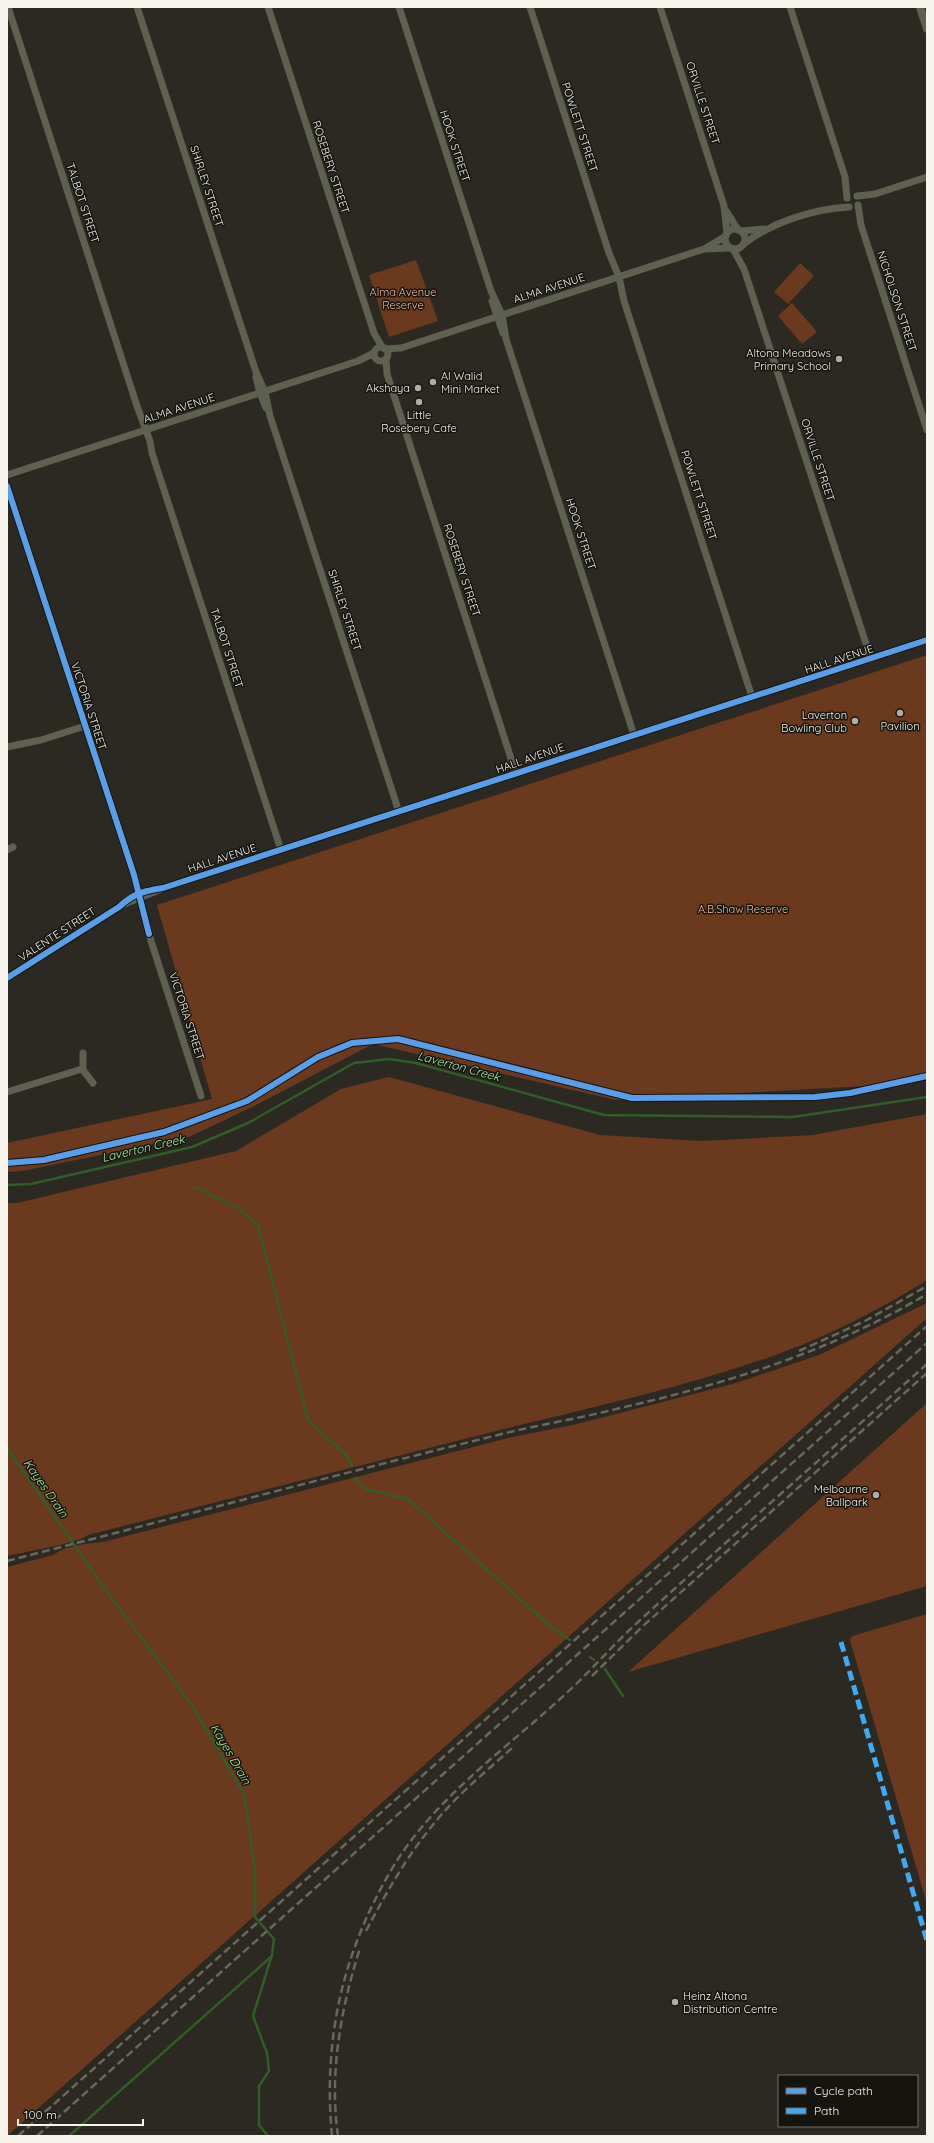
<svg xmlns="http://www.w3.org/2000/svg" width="934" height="2143" font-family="Quicksand,sans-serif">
<rect width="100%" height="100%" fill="#2c2922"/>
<g fill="#6b391e">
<polygon points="416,260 438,321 389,337 369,275"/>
<polygon points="800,263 814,276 788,304 774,292"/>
<polygon points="792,303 817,332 802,344 778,316"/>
<polygon points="927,655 927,1079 901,1084 616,1100 373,1044 256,1105 189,1137 22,1171 7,1172 7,1143 212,1099 157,905"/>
<path d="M389,1077L600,1135L702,1141L813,1135L927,1114V1280C881,1309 832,1334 781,1353C690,1386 593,1407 500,1430C362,1465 225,1500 88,1535L81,1539L60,1545L7,1556V1203H17L236,1151L341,1089Z"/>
<polygon points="927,1303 927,1318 7,2136 7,1567 53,1555 63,1549 84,1544 103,1542 508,1438 577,1424 736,1383 819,1355"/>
<polygon points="927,1403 927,1586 628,1672"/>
<polygon points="927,1614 927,1904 850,1640 852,1636"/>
</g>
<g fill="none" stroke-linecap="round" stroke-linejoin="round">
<g stroke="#325c28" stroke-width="2.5">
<polyline points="7,1185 31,1184 192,1147 248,1123 354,1063 389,1059 416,1063 604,1115 793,1117 927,1097"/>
<polyline points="195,1187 238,1208 258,1225 308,1420 348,1457 352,1466"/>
<polyline points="7,1448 100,1582 193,1707 244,1794 255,1871 255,1917 274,1939 272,1955 253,2016 267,2053 269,2071 259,2086 259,2125 268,2136"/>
<polyline points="355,1478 365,1489 408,1499 551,1627 570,1640"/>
<polyline points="590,1657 594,1660"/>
<polyline points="605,1669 623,1696"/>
<polyline points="69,2136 272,1956"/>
</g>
<g stroke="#5e6051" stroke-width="7">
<polyline points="8,7 137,406 150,441 152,453 281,850"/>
<polyline points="137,7 256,372 265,392 270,416 399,812"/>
<polyline points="268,7 374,333 382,347"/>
<polyline points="399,7 491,291 502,315 506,339 634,735"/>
<polyline points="530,7 609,253 619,277 624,301 752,697"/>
<polyline points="660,7 724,206 727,233"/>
<polyline points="790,7 845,177 847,198"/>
<polyline points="857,196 875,194 927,177"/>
<polyline points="858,205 861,225 927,430"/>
<polyline points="727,212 738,230"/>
<circle cx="735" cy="239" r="10"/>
<polyline points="741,231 764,229"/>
<path d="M745,243C773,222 813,209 849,207"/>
<polyline points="706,249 730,248"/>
<polyline points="733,249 744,269 871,659"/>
<polyline points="492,301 503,333"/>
<circle cx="381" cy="354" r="7"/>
<polyline points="385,349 401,348 704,249 726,236"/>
<polyline points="386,359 387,374 516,774"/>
<polyline points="256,377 260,393 266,408"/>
<polyline points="7,475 358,361 374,353"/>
<polyline points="7,486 134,875 151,941 201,1096"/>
<polyline points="7,747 41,740 85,726"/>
<polyline points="7,850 13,847"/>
<polyline points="122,905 159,890"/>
<path d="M7,978L119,907C134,893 144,891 163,888L927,640"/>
<polyline points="83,1053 83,1070 93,1083"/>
<polyline points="7,1092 82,1069"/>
</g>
<polyline stroke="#5e6051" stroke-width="8" points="920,7 927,29"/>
<g stroke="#68685e" stroke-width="2.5" stroke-dasharray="8 4" stroke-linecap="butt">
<polyline points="799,1351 865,1321 927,1286"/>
<path d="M7,1561C171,1519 334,1475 498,1435C537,1425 577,1419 616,1409C725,1384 830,1352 927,1294"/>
<polyline points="592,1676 643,1626 927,1373"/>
<path d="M366,1931C388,1889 411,1849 443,1813C463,1790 489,1769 512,1748"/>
<polyline points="18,2136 927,1326"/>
<polyline points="37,2136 927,1343"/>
<path d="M332,2136C323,2040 342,1955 390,1872C435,1795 510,1747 573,1687C595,1666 615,1643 638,1622C733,1535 831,1450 927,1364"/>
<path d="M338,2136C329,2073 341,2008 360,1948"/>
</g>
<polyline stroke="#3fa9f5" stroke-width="5" stroke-dasharray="10 5" stroke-linecap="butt" points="841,1642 927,1941"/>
<g stroke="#15140f" stroke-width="8">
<g id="cycleway">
<polyline points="7,486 134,875 149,934"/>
<path d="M7,978L119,907C134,893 144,891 163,888L927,640"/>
<polyline points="7,1163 44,1160 164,1132 247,1101 318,1057 352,1043 398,1039 632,1098 815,1097 850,1093 927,1076"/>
</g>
</g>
<use href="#cycleway" stroke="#5a9eea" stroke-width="6"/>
</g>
<g fill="#afada5" stroke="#15140f" stroke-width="1.5">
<circle cx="839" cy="359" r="4"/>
<circle cx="433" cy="382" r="4"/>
<circle cx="418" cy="388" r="4"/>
<circle cx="419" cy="402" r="4"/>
<circle cx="900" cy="713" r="4"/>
<circle cx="855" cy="721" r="4"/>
<circle cx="876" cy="1495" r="4"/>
<circle cx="675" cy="2002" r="4"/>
</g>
<g text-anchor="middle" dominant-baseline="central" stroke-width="3" stroke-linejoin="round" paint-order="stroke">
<g font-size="11" fill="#f6f4ec" stroke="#15140f">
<text transform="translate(703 103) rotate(72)">ORVILLE STREET</text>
<text transform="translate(580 127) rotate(72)">POWLETT STREET</text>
<text transform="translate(455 146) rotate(72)">HOOK STREET</text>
<text transform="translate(331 167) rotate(72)">ROSEBERY STREET</text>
<text transform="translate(207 186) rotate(72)">SHIRLEY STREET</text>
<text transform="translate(83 203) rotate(72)">TALBOT STREET</text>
<text transform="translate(549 288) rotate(-18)">ALMA AVENUE</text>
<text transform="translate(897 301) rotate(72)">NICHOLSON STREET</text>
<text transform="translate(179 408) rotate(-18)">ALMA AVENUE</text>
<text transform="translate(818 460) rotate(72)">ORVILLE STREET</text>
<text transform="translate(699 495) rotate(72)">POWLETT STREET</text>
<text transform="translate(581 534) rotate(72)">HOOK STREET</text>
<text transform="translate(462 570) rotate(72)">ROSEBERY STREET</text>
<text transform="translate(345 610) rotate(72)">SHIRLEY STREET</text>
<text transform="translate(227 648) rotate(72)">TALBOT STREET</text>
<text transform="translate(839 659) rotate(-18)">HALL AVENUE</text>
<text transform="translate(89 706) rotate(72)">VICTORIA STREET</text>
<text transform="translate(530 758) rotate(-19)">HALL AVENUE</text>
<text transform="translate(222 858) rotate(-18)">HALL AVENUE</text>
<text transform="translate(57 934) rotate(-33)">VALENTE STREET</text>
<text transform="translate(187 1016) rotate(72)">VICTORIA STREET</text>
</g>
<g font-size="11" fill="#f6bba0" stroke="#15140f">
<text x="403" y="292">Alma Avenue<tspan x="403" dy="13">Reserve</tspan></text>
<text x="743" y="909">A.B.Shaw Reserve</text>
</g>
<g font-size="11" fill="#f6f4ec" stroke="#15140f" text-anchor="end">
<text x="831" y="353">Altona Meadows<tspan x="831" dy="13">Primary School</tspan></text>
<text x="441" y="376" text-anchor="start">Al Walid<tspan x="441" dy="13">Mini Market</tspan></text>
<text x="410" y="388">Akshaya</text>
<text x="419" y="415" text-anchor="middle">Little<tspan x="419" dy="13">Rosebery Cafe</tspan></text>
<text x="847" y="715">Laverton<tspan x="847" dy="13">Bowling Club</tspan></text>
<text x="900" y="726" text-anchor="middle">Pavilion</text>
<text x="868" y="1489">Melbourne<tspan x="868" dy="13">Ballpark</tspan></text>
<text x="683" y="1996" text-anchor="start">Heinz Altona<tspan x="683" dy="13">Distribution Centre</tspan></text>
</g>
<g font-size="12" font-style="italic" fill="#a9ed9b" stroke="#15140f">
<text transform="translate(459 1066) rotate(15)">Laverton Creek</text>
<text transform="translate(143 1148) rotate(-13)">Laverton Creek</text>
<text transform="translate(46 1488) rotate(55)">Kayes Drain</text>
<text transform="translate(231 1754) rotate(60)">Kayes Drain</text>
</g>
</g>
<rect width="934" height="2143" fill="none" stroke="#f6f4ec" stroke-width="16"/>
<rect x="778" y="2075" width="140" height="52" fill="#15140f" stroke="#6f6e67"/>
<rect x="786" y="2088" width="20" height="6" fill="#5a9eea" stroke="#6f6e67"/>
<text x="814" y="2095" font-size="12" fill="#f6f4ec">Cycle path</text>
<rect x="786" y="2108" width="20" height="6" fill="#3fa9f5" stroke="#6f6e67"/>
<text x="814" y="2115" font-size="12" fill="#f6f4ec">Path</text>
<path d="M18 2119v6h125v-6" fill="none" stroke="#f6f4ec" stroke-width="2"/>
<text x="24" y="2119" font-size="12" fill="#f6f4ec" stroke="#15140f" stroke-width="3" paint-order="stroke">100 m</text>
</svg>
